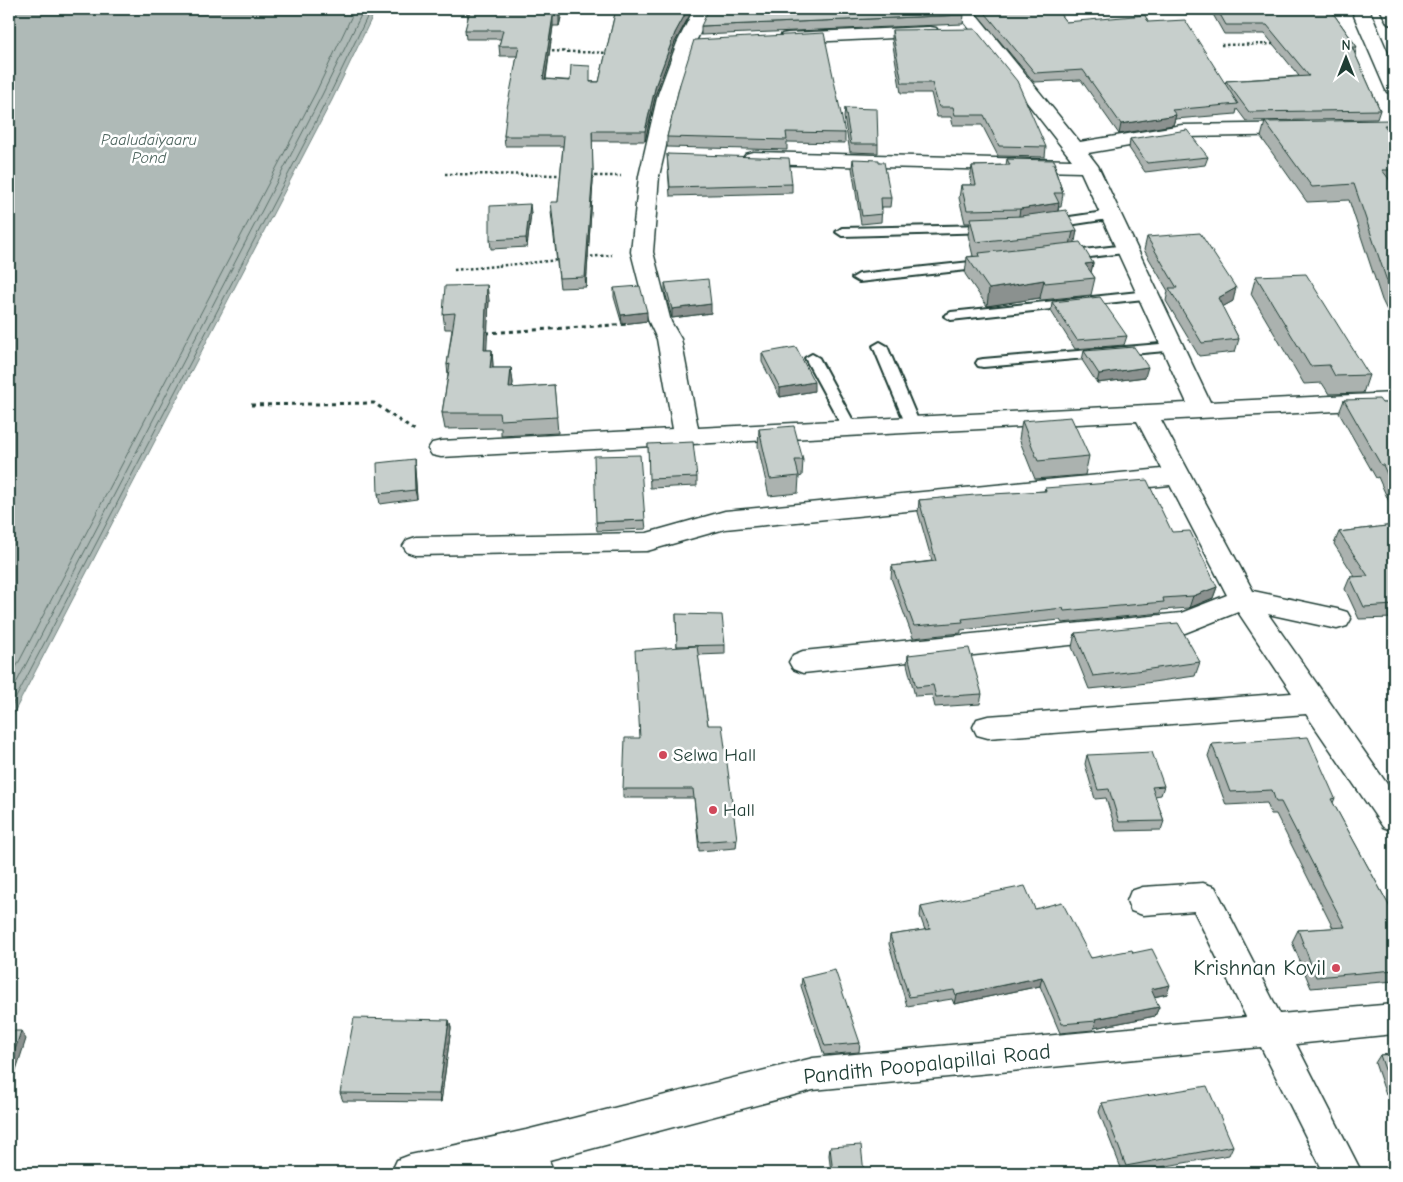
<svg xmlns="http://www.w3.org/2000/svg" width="1403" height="1182" font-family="'Comic Neue',sans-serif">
<rect width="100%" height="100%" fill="#fff"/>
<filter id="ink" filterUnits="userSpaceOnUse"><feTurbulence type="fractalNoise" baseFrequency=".02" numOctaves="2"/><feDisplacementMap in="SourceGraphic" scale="10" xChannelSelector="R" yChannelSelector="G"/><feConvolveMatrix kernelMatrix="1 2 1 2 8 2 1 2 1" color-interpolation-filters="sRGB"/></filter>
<g filter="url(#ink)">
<polygon fill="#afbab7" stroke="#758883" points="9,9 376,9 332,100 9,722"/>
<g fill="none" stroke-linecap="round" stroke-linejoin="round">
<g stroke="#596f68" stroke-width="1">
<polyline points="9,681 316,92 355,9"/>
<polyline points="9,697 322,95 364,9"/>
<polyline points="9,711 328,98 371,9"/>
</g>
<g stroke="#1f3d34" stroke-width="4">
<g id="service">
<polygon points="1111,211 1115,212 1117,215 1115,218 1049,228 1043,224 1049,220"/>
<polygon points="990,225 994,226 996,229 994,232 842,236 836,232 842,228"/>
<polygon points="1127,245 1132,246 1133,249 1132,252 1065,260 1059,256 1065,252"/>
<polygon points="989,260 995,264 994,267 859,282 852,278 859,274"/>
<polygon points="1148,291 1155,295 1153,298 951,320 944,316 951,312"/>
<polygon points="880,342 887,346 920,425 918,428 908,428 906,425 873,346"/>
<polygon points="1172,343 1179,347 1177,350 983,367 978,366 976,363 978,360 983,359"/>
<polygon points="812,354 819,358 857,428 855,431 845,431 843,428 805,358"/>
</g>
</g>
<g stroke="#1f3d34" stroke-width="3">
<g id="minor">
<polygon points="694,9 712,9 695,43 678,94 659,176 653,252 671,322 681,339 698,428 1187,403 1081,172 753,164 746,162 743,158 746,154 753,152 1072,160 954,9 972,9 1080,142 1182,125 1302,123 1309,125 1312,129 1309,133 1302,135 1182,137 1088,153 1098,166 1210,402 1394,393 1394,408 1161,420 1253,591 1337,609 1347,612 1351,619 1347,626 1337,629 1268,614 1394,794 1394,831 1383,827 1306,714 988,738 977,735 973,727 977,719 988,716 1292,693 1238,612 1185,633 803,673 793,669 789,662 793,655 803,651 1181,613 1227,595 1170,485 725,529 647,551 416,555 407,552 403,546 407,540 416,537 647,533 725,511 1162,469 1137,421 441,457 432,455 428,449 432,443 441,441 673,429 657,339 649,322 631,252 639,176 658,94 677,43"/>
<polygon points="930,27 936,28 939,32 936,36 788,43 782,42 779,38 782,34 788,33"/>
<polygon points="1203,883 1215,887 1280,1014 1394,1004 1394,1034 1296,1044 1362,1173 1324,1173 1261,1047 813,1090 549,1160 554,1173 516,1173 515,1168 491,1173 391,1173 397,1160 410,1155 526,1130 813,1058 1246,1017 1194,911 1143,915 1131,911 1127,901 1131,891 1143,887"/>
</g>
</g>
<g stroke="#1f3d34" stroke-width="3">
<g id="trunk">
<polygon points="1351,9 1369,9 1394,67 1394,94 1387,92 1385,88"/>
<polygon points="1380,9 1394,9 1394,25 1388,24"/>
</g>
</g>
<g stroke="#1f3d34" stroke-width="2.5" stroke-dasharray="2.5 2.5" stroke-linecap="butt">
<polyline points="1221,45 1276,44"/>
<polyline points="547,51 609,53"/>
<polyline points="445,174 564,175"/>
<polyline points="590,176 621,176"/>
<polyline points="586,257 612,255"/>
<polyline points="454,270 560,260"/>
</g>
<g stroke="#1f3d34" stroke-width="3" stroke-dasharray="4 4" stroke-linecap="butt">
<polyline points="486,333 629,324"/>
<polyline points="251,405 374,403 416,432"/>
</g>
<use href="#service" fill="#fff" fill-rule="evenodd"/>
<use href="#minor" fill="#fff" fill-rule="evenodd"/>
<use href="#trunk" fill="#fff" fill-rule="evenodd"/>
</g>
<g fill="#abb2af" stroke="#1f3d34">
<polygon points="563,9 559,26 553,26 546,79 599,82 616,9 693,9 675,42 656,93 645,141 592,141 593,181 586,287 560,288 551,212 558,202 563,146 505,146 504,136 517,56 500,56 499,46 501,39 466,39 465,30 468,20 467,10"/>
<polygon points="973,9 1056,9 1066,22 1148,22 1225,84 1226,81 1299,76 1265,34 1224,34 1210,9 1330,9 1357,47 1355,54 1380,110 1377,119 1246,121 1237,109 1236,114 1175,119 1173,125 1119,134 1081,80 1034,82"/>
<polygon points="964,15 963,24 701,35 701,26"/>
<polygon points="892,30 1046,147 1045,157 998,156 982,125 953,125 951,117 937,117 931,93 901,93 892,40"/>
<polygon points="680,84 845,133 845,143 787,142 787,150 667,147 667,137"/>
<polygon points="845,108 878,144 878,153 850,152 844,117"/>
<polygon points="1265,122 1391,125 1389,132 1394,139 1394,185 1392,185 1394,190 1394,325 1382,300 1349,200 1307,202 1261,137"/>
<polygon points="1130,139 1208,157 1205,165 1145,172 1129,148"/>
<polygon points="667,154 792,184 792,193 670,196"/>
<polygon points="853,159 891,198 890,207 882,207 881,222 861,224 852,168"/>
<polygon points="1007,159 1056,164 1055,169 1063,193 1061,207 1059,207 1058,211 1077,230 1074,243 1093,263 1091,272 1095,278 1091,295 1042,300 1040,298 987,306 965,274 967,257 973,256 968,235 970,223 965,223 959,198 961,185 972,185 970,179 972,166 1006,165"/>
<polygon points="531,213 527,247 491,249 490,240"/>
<polygon points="1147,237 1233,301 1222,307 1239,339 1235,352 1199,356 1166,301 1168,291 1144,250"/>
<polygon points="1256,276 1369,375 1363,393 1329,394 1322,383 1304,384 1251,294"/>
<polygon points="665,283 711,313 672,318 665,292"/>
<polygon points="614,288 647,321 622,324 614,297"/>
<polygon points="489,300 486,350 492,350 493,368 511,368 513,383 512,388 554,385 558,433 501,436 501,428 445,429 442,413 448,375 447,365 452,329 445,329 443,314"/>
<polygon points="1052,302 1127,336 1124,345 1075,349 1051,311"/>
<polygon points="1084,351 1145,377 1097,383 1082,360"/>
<polygon points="762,353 814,391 780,397 762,362"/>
<polygon points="1344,400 1382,403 1394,403 1394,513 1378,477 1376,478 1339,413"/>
<polygon points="1022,421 1089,456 1085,475 1035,479 1019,439"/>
<polygon points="759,429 803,460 802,476 799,477 798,493 769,496 758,446"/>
<polygon points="648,444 697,477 697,486 650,488"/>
<polygon points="414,459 415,469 417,499 380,504 378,494"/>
<polygon points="1045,488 1172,532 1217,587 1213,598 1189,608 1162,610 1161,613 1062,623 1060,620 961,630 961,633 913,638 891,578 892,566 932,561 918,512 919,500 1044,491"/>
<polygon points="645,520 646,529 597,531 596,522"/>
<polygon points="1394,525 1394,618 1359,619 1345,589 1350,577 1355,577 1334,544 1339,532"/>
<polygon points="676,614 725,645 725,654 698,655 708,725 737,839 736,848 699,851 694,798 623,798 623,789 640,738 677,647"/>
<polygon points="1075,633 1200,662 1195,676 1132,685 1089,689 1072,647"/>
<polygon points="908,655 982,694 980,704 935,707 932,695 915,696 907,664"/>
<polygon points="1212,744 1335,798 1333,803 1392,911 1394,911 1394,981 1311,988 1292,942 1298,930 1333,928 1276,814 1271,814 1267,803 1226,805 1208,756"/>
<polygon points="1087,755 1164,786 1161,795 1155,796 1164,821 1161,830 1116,831 1106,798 1095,799 1085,764"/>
<polygon points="921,907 1035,909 1091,958 1133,953 1167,994 1154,997 1159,1007 1155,1016 1094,1028 1093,1030 1060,1033 1040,986 954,1004 952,999 907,1006 889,944 890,935 925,930 920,916"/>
<polygon points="802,978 860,1043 859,1052 824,1055 801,986"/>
<polygon points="449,1020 451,1028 441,1102 343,1101 340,1093"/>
<polygon points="1394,1054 1394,1095 1386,1095 1375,1063 1380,1055"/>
<polygon points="1102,1103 1233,1146 1229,1155 1127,1173 1123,1173 1099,1112"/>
<polygon points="830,1147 864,1173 831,1173 829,1155"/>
</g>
<g fill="#8b918f" stroke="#1f3d34">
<polygon points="560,9 563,9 559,26 559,16"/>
<polygon points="688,9 693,9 675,42 656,93 645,141 645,131 656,84 675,33"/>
<polygon points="553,16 553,26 544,89 543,79"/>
<polygon points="1176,115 1173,125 1119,134 1121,124"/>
<polygon points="592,131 593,181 586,287 585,277"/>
<polygon points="1059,203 1057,217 1018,222 1020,209"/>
<polygon points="530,204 531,213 527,247 526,238"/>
<polygon points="1077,230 1074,248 1069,249 1073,232"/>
<polygon points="1093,263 1090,278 1085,264"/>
<polygon points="1044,280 1040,298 987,306 989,289"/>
<polygon points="487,285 489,300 486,366 484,350"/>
<polygon points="1236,288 1233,301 1215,311 1218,298"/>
<polygon points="711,304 711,313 672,318 672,309"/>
<polygon points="647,312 647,321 622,324 621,315"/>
<polygon points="492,350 493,365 491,383 490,368"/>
<polygon points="1148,367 1145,377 1097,383 1099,374"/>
<polygon points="511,368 513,383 510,403 509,388"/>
<polygon points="814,382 814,391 780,397 780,388"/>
<polygon points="414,459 415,469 417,499 415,490"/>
<polygon points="1217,587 1213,598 1189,608 1193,596"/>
<polygon points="1042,977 1040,986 954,1004 956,995"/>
<polygon points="1170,985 1167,994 1148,998 1151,989"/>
<polygon points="1159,1007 1155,1016 1094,1028 1096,1021 1095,1019"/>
<polygon points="449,1020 451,1028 441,1102 439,1094"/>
<polygon points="21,1031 26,1039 10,1089 9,1087 9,1068"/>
</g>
<g fill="#c7cfcc" stroke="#1f3d34">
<polygon points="467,9 560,9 559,16 553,16 543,79 570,81 571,65 590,66 590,82 599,82 616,9 688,9 675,33 656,84 645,131 592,131 593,171 585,277 559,278 551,202 558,202 564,136 504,136 507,108 519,46 499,46 503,30 465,30 470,10 467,10"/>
<polygon points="709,9 960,9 964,15 701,26"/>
<polygon points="982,9 1056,9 1066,22 1145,15 1148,22 1185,20 1238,104 1172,110 1176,115 1121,124 1083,70 1035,73"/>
<polygon points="1217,9 1330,9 1357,47 1352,47 1380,110 1249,112 1226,81 1309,76 1267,25 1226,25"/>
<polygon points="975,29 1017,81 1046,147 999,146 984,115 955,115 953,107 939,107 932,83 902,83 892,30"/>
<polygon points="824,33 845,133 786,132 787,140 667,137 680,84 694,40"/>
<polygon points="845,108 877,109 878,144 851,144"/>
<polygon points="1389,120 1391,125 1384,125 1394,139 1394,170 1382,170 1389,179 1394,190 1394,296 1388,284 1354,184 1312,187 1265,122"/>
<polygon points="1187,130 1208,157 1147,163 1130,139"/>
<polygon points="667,154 789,158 792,184 670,187"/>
<polygon points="853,159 879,160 879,162 884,162 891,198 881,198 882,214 862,216"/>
<polygon points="1007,159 1054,160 1056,164 1053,164 1063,193 1054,193 1059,203 1020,209 967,210 961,185 976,185 972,166 1010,165"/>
<polygon points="530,204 526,238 490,240 490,206"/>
<polygon points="1066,210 1077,230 1073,232 976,242 970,218 1021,216"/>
<polygon points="1200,233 1236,288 1218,298 1239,339 1202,343 1169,288 1177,288 1147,237"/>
<polygon points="1080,242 1093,263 1085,264 1095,278 1045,283 1044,280 989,289 967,257 980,256 979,253"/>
<polygon points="1306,274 1369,375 1335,376 1329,365 1310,366 1256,276"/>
<polygon points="708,279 711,304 672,309 665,283"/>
<polygon points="487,285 484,350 492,350 490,368 511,368 509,388 554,385 557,417 500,420 499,413 442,413 450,364 447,365 455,313 443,314 445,286"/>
<polygon points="640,286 647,312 621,315 614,288"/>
<polygon points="1100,297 1127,336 1077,340 1052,302"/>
<polygon points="796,347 814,382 780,388 762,353"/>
<polygon points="1134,347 1148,367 1099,374 1084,351"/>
<polygon points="1379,399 1382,403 1394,403 1394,490 1383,465 1381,465 1344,400"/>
<polygon points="1071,417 1089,456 1038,461 1022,421"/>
<polygon points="794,426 803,460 795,460 799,476 770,479 759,429"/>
<polygon points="693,442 697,477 649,479 648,444"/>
<polygon points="640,455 645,520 596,522 594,456"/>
<polygon points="414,459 415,490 378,494 377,463"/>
<polygon points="1147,480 1172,532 1190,531 1217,587 1193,596 1163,598 1164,602 1064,611 1063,608 962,619 963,622 914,626 892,566 936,561 919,500 975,495 1046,491 1045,488"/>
<polygon points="1394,525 1394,605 1364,607 1350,577 1368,576 1339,532"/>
<polygon points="676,614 722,615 725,645 677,646"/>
<polygon points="1178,623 1200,662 1136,671 1093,676 1075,633"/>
<polygon points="697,646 708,725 722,725 737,839 699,842 693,789 623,789 625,738 640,738 635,650"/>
<polygon points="969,648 982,694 936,697 933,685 916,687 908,655"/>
<polygon points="1308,737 1335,798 1331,799 1392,911 1394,911 1394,970 1316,977 1298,930 1345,927 1281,802 1276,802 1272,790 1230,792 1212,744"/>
<polygon points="1152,752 1164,786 1152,787 1164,821 1119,822 1109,789 1098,790 1087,755"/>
<polygon points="1025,886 1035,909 1062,902 1091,958 1132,950 1133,953 1152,949 1170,985 1151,989 1159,1007 1095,1019 1096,1021 1062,1024 1042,977 956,995 954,990 909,997 890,935 930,929 921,907"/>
<polygon points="835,970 860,1043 825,1046 802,978"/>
<polygon points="354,1018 449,1020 439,1094 340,1093"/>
<polygon points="9,1031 21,1031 9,1068"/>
<polygon points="1394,1054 1394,1087 1391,1087 1380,1055"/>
<polygon points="1207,1086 1233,1146 1126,1166 1102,1103"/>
<polygon points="861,1145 864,1173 833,1173 830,1147"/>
<polygon points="932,1171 932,1173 896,1173"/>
</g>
</g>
<g fill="#d1495b" stroke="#fff" stroke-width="2">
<circle cx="663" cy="755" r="5"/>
<circle cx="713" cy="810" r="5"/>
<circle cx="1336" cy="968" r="5"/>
</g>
<g text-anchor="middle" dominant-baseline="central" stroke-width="5" stroke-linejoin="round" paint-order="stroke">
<g font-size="16" font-style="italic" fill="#4a625b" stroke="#fff">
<text x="149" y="140">Paaludaiyaaru<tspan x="149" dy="18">Pond</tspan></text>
</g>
<g font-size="19" fill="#1f3d34" stroke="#fff" text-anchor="start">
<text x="673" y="755">Selwa Hall</text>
<text x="723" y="810">Hall</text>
</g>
<g font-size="22" fill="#1f3d34" stroke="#fff" text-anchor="end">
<text x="1326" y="968">Krishnan Kovil</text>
</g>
<g font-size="22" fill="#1f3d34" stroke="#fff">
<text transform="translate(927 1064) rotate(-6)">Pandith Poopalapillai Road</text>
</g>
</g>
<rect width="1403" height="1182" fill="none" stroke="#fff" stroke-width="30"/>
<rect x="15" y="15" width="1373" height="1152" fill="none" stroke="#1f3d34" stroke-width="2" filter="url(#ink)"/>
<g transform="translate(1346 58)" stroke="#ffffff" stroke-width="4" paint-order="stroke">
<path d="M0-4L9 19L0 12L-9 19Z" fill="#1f3d34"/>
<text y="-8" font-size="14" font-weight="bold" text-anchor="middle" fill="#1f3d34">N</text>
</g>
</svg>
